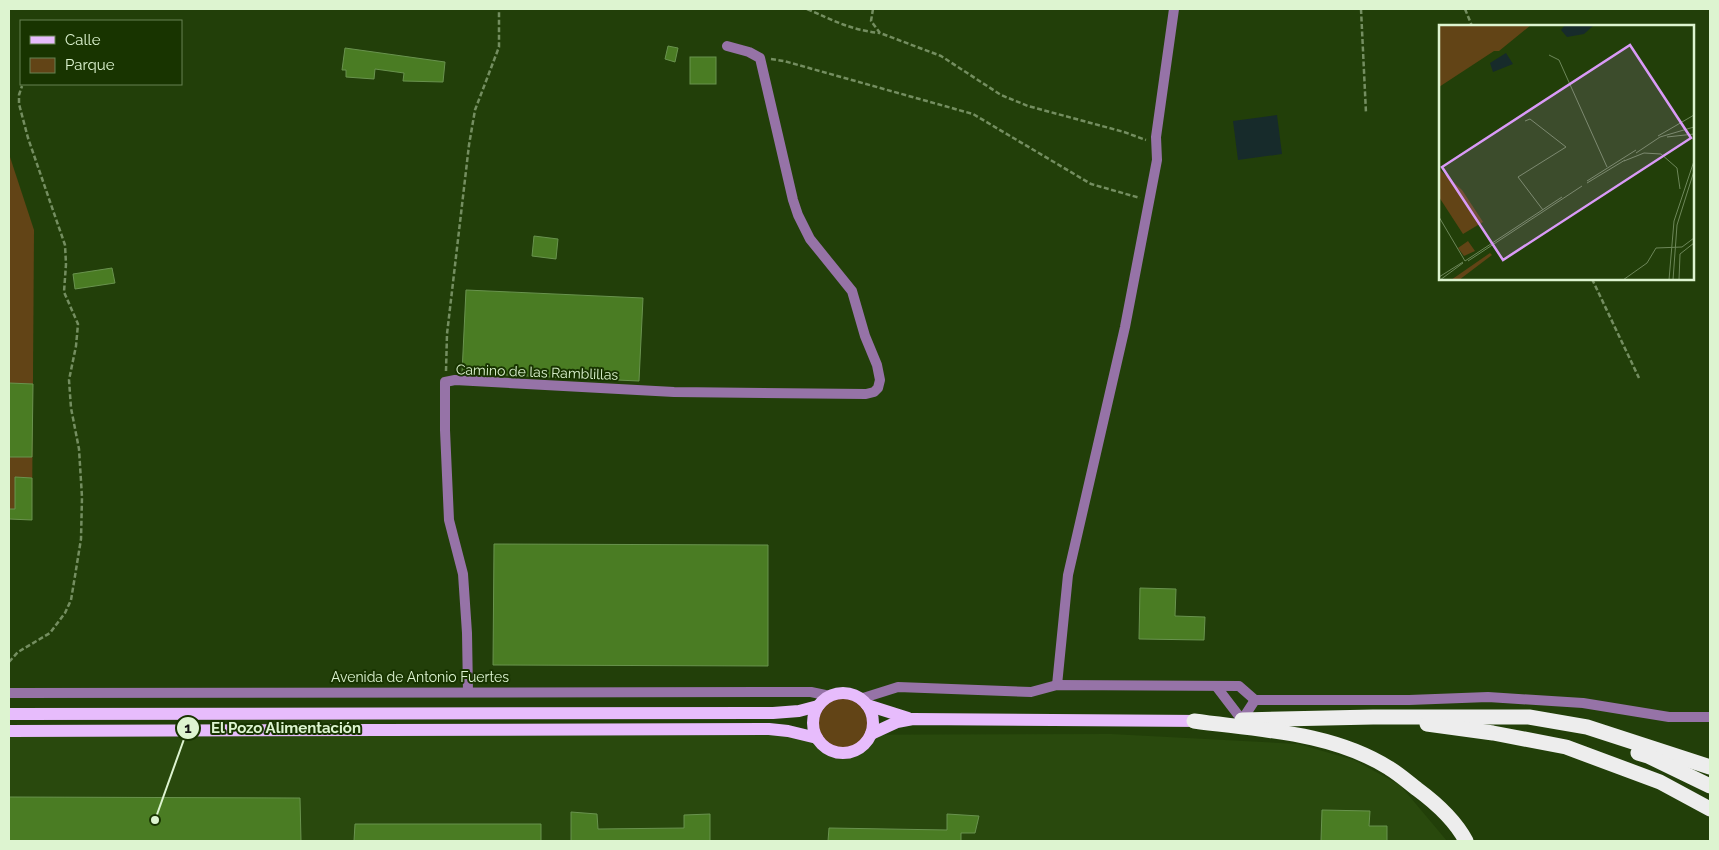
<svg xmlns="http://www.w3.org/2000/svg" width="1719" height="850" font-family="Raleway,sans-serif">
<rect width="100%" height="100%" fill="#223f09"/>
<polygon fill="#29490d" points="1111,734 1298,744 1354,760 1400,785 1447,841 9,841 9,737"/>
<g fill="#624416">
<polygon points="9,154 34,230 32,520 9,519"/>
<circle cx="843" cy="723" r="27"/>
</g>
<polygon fill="#172b2b" points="1277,115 1282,154 1238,160 1233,121"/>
<g fill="#4a7c23" stroke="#69934e">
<polygon points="668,46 678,48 675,62 665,59"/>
<polygon points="345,48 445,62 443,82 403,81 404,73 375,69 374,79 346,77 346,70 342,70"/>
<rect x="690" y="57" width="26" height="27"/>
<polygon points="534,236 558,239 556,259 532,256"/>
<polygon points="112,268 115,283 75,289 73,274"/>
<polygon points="466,290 643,298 639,381 462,373"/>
<polygon points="9,383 33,384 32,457 9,457"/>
<polygon points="15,477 32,478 32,520 9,519 9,509 15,509"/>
<polygon points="494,544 768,545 768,666 493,665"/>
<polygon points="1140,588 1176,589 1175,616 1205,617 1204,640 1139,639"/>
<polygon points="9,797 300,798 301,841 9,841"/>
<polygon points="1322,810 1370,811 1369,826 1387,826 1387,841 1321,841"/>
<polygon points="571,812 597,814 598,829 684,828 684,815 710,814 710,841 571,841"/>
<polygon points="947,814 979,816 975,833 961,833 961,841 828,841 829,828 947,830"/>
<polygon points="355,824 541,824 541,841 354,841"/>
</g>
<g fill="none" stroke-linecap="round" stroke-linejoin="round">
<g stroke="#748e60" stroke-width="2.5" stroke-dasharray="5 2.5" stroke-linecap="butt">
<path d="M807,9C833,20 850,30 880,33"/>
<polyline points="873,9 871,21 880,33 941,56 1001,95 1028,106 1124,132 1146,140"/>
<polyline points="1361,9 1366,113"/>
<polyline points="1465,9 1472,26"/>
<polyline points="771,59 784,61 973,114 1091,184 1140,198"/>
<polyline points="1592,279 1639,378"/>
<polyline points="446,371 447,334 469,145 475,110 499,47 499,9"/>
<polyline points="9,662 18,652 50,633 65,613 71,600 75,576 81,539 82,497 79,449 71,408 69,380 76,346 78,324 64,292 66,264 65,245 28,138 19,104 19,95 22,86"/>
</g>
<g stroke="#9673a7" stroke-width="10">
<polyline points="1057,685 1068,575 1125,327 1157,160 1156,137 1174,9"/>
<polyline points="1216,686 1242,720 1255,700"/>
<polyline points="468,692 467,633 463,574 449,520 445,430 445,382 455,380 674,392 866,394 874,392 878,388 880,380 877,365 865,336 852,291 810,239 798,215 793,200 760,58 749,52 727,46"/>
<polyline points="9,693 811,692 830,696"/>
<polyline points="860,699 898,687 1031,692 1057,685 1239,686 1255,700 1409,700 1488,697 1583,703 1669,717 1710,717"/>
</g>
<g stroke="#e7bcfc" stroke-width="12">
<circle cx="843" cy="723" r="30"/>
<polyline points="867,705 908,718"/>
<polyline points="9,714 773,713 799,711 818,706"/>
<polyline points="9,731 769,729 788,731 817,738"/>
<polyline points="871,734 897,722 913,719 1202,721"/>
</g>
<g stroke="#ededed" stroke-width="15">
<polyline points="1242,720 1373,717 1529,717 1587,727 1710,767"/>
<path d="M1194,721C1260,730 1332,732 1389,768C1399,774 1408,782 1417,789C1436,803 1455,820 1466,841"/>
<polyline points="1427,724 1493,733 1566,747 1660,782 1710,809"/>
<polyline points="1638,753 1648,756 1710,786"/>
</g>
</g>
<g text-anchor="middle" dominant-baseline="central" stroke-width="4" stroke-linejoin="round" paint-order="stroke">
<g font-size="14" fill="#ddf4d0" stroke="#183400">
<text transform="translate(537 372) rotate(2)">Camino de las Ramblillas</text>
<text x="420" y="677">Avenida de Antonio Fuertes</text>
</g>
</g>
<g transform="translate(1439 25)">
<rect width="255" height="255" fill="#223f09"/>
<path d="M0,0H92L60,26H55L0,62ZM0,144L23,165L44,197L24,209L0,172ZM29,216L36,226L25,231L19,223ZM51,228L53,230L20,255H12Z" fill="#624416"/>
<path d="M126,0H155L145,9L128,12L122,5ZM67,28L74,39L54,47L51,38Z" fill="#172b2b"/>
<path fill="none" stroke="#6d8759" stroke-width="1" d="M110,30L120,35L168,142M86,96L91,94L127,122L79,152L104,185M219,111L255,90M228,112L255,109M197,128L221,112L255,102M185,136L205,128L222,129L238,143L241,164M148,156L197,125M148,158L186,135M0,192L26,236M26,236L123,172M29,236L143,161M0,252L24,237M1,255L24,238M184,255L208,238L217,223L243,222L255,213M230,255L235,196L255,136M234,255L238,200L255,146M240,255L241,229L255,218"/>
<path fill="#d99af7" fill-opacity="0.15" stroke="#d99af7" stroke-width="2.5" d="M191,20L252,113L64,235L3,142Z"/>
<rect width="255" height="255" fill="none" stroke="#ddf4d0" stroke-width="2.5"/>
</g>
<path fill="none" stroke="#ddf4d0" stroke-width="2" d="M155 820L188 728"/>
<g fill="#ddf4d0" stroke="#183400" stroke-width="2">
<circle cx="155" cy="820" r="5"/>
<circle cx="188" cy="728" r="12"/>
</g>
<g font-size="15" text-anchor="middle" font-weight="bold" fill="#111">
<text x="188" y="733">1</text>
</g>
<g font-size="15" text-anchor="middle" font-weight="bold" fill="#ddf4d0" stroke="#183400" stroke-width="4" stroke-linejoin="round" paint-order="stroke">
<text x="286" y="733">El Pozo Alimentación</text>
</g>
<rect width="1719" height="850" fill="none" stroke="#ddf4d0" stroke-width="20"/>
<rect x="20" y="20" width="162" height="65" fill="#183400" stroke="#678153"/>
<rect x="30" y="36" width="25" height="8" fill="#e7bcfc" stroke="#678153"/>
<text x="65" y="45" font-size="15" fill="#ddf4d0">Calle</text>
<rect x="30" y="58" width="25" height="15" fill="#624416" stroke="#678153"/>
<text x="65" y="70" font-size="15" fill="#ddf4d0">Parque</text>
</svg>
